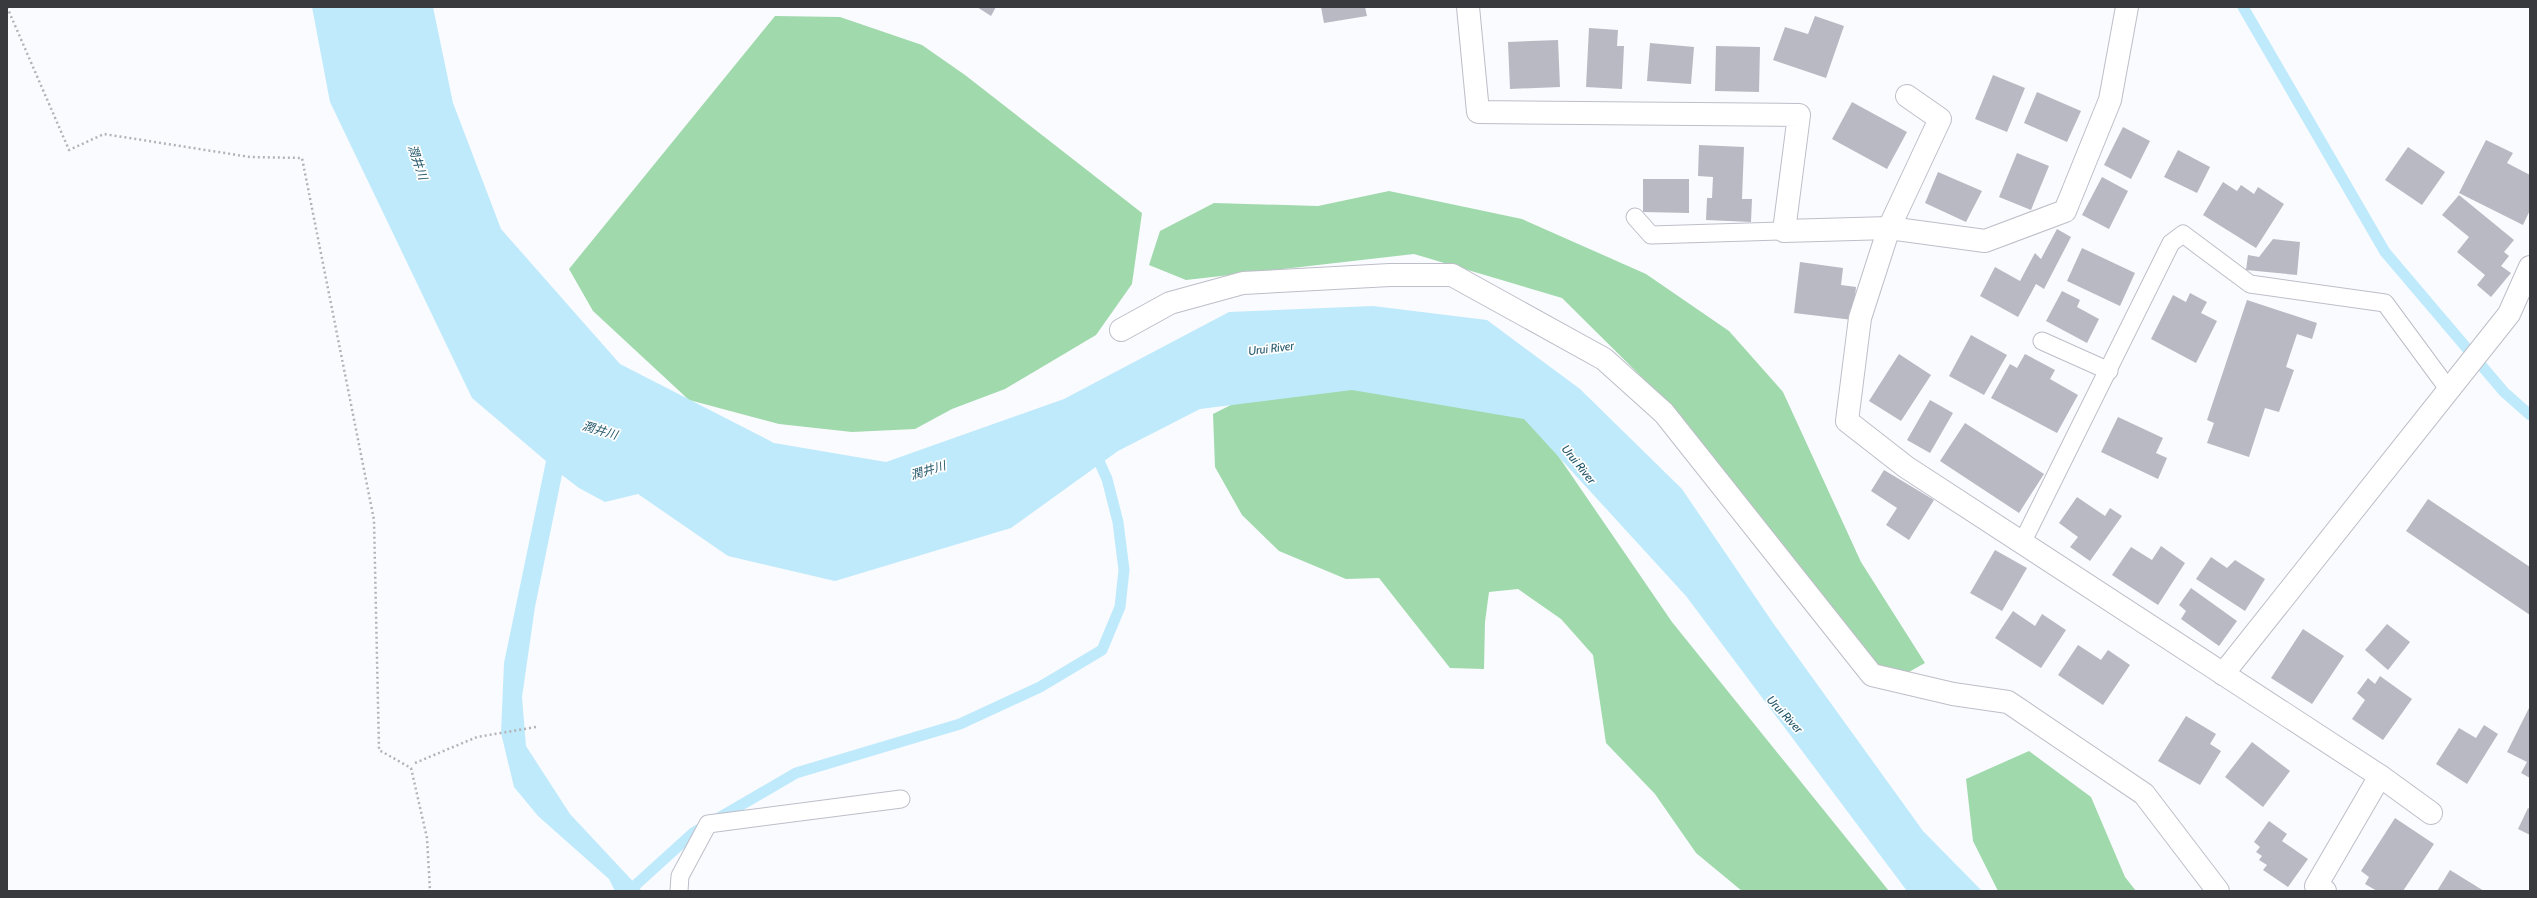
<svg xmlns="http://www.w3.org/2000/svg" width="2537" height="898" font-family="Cabin,'Noto Sans JP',sans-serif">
<rect width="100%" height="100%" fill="#fafbff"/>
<g fill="#a0d9ac">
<polygon points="775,16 840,17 922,45 965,75 1142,213 1132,284 1096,335 1005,389 952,409 915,429 852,432 779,424 689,400 593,311 569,269"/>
<polygon points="1389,191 1522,219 1646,274 1729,331 1783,392 1861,562 1925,663 1882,687 1676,411 1562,298 1414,254 1186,280 1149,265 1160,231 1214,203 1318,206"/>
<polygon points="1399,376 1522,403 1672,622 1889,891 1742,891 1696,853 1655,794 1606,743 1593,655 1561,619 1518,589 1489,592 1485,622 1484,669 1450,668 1379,578 1346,579 1279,551 1242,515 1215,467 1213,414 1272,384"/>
<polygon points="2029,751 2091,797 2125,877 2136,891 1998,891 1973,841 1966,779"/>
</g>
<polygon fill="#bfeafb" points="312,7 433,7 453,103 501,229 620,364 774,443 886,462 1064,399 1229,312 1373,306 1487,320 1580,389 1682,489 1773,623 1923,831 1982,891 1907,891 1686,596 1524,419 1352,390 1200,409 1118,451 1011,528 835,581 728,556 638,494 605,502 579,488 562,475 535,607 522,697 526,746 570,814 642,891 615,891 609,879 538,816 514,787 501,733 504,663 546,461 472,398 330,102"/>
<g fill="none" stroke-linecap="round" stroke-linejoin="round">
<g stroke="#bfeafb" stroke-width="11">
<polyline points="2243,7 2385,252 2504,392 2530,415"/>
<polyline points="629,891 693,833 796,773 960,724 1040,687 1102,650 1120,607 1124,570 1118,522 1107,479 1094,450"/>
</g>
</g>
<g fill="#b9b9c3">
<polygon points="977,7 996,7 991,16"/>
<polygon points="1321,7 1365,7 1367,16 1324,23"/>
<polygon points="1815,16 1844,26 1826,78 1773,60 1785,27 1808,34"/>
<polygon points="1589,28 1618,30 1617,46 1624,46 1622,89 1586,87"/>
<polygon points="1558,40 1560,87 1510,89 1508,42"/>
<polygon points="1650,43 1694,47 1691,84 1647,81"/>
<polygon points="1716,46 1760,47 1759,92 1715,91"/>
<polygon points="1993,75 2025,88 2007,132 1975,119"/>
<polygon points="2037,92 2081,111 2067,142 2024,123"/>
<polygon points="1852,102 1907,132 1887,169 1832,139"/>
<polygon points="2123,127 2150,141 2131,179 2104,165"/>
<polygon points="2486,140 2513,153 2507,163 2530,175 2530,210 2523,225 2459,193"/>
<polygon points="1699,145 1744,147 1742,199 1752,199 1751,222 1706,220 1707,198 1712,198 1713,177 1698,176"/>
<polygon points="2408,147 2445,172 2422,205 2385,180"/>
<polygon points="2178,150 2210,167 2197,193 2164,177"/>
<polygon points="2017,153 2049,166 2031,210 1999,197"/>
<polygon points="1938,172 1982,191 1966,222 1925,203"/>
<polygon points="2102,177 2128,191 2109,229 2082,215"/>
<polygon points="1643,179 1689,179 1689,213 1643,212"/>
<polygon points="2223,182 2237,191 2241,185 2254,194 2258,187 2284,204 2256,248 2203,215"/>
<polygon points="2459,195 2514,240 2504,252 2509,256 2501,266 2511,273 2491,297 2477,285 2485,275 2457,252 2469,237 2442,215"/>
<polygon points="2057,229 2071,237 2044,289 2036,284 2018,317 1980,296 1995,267 2020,281 2035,253 2041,259"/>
<polygon points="2273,239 2300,242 2297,275 2246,270 2248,255 2259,257"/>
<polygon points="2082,248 2135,273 2120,306 2067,281"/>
<polygon points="1800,262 1843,268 1841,285 1856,287 1853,320 1794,313"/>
<polygon points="2062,291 2080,300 2077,307 2099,319 2087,343 2046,321"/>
<polygon points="2190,293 2207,302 2201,313 2217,321 2196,363 2151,339 2173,295 2186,302"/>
<polygon points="2247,300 2317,323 2312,339 2297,334 2286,367 2294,370 2279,412 2265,408 2249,457 2207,443 2214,423 2207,420"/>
<polygon points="1971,335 2007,355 1984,395 1949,376"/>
<polygon points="1899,354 1931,375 1901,421 1869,401"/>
<polygon points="2025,354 2055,370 2050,379 2078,395 2057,433 1991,398 2010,364 2017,368"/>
<polygon points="1930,400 1953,413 1930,453 1907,440"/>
<polygon points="2118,417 2163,438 2156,453 2167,458 2158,479 2101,452"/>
<polygon points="1965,423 2044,474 2019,513 1940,461"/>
<polygon points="1884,470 1934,500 1909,540 1886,525 1897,508 1871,491"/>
<polygon points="2077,497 2105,516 2110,508 2122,516 2090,561 2070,547 2078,537 2059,523"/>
<polygon points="2428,499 2530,567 2530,615 2406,531"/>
<polygon points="2161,546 2185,563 2158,605 2112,575 2131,547 2152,560"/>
<polygon points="1995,550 2027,568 2002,611 1970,593"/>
<polygon points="2211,557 2227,568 2235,560 2265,579 2245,611 2196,579"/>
<polygon points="2191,588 2237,621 2219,646 2181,619 2186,611 2179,605"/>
<polygon points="2013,611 2035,626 2042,614 2066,630 2041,668 1995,638"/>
<polygon points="2387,624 2410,642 2388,670 2365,650"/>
<polygon points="2303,629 2344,656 2312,704 2271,678"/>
<polygon points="2078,645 2101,660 2108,650 2130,665 2103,705 2058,675"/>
<polygon points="2380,676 2412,699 2383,740 2352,719 2365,700 2357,693 2368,678 2375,684"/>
<polygon points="2530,706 2530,778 2521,773 2527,762 2507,752"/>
<polygon points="2186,716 2216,734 2210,744 2221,751 2200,785 2158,761"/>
<polygon points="2484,725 2498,734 2467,784 2436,764 2459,728 2476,738"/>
<polygon points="2252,742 2290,771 2263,807 2225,777"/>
<polygon points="2528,808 2530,809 2530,835 2518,829"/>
<polygon points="2395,818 2434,844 2403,891 2377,891 2365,884 2369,877 2361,871"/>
<polygon points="2269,821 2287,834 2282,841 2308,859 2288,887 2263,870 2267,865 2259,860 2262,856 2256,852 2260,847 2254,842"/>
<polygon points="2450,870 2484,891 2437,891"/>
</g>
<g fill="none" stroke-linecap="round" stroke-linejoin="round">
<g stroke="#bdbec8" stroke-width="19">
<g id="service">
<polyline points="1635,217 1651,235 1784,231"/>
<polyline points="2042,341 2109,371"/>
<polyline points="2022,543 2171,243 2183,234 2250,284 2385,303 2449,390"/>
<polyline points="679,891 680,876 708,824 901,799"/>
</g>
</g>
<g stroke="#bdbec8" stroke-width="24">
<g id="minor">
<polyline points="1468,7 1478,112 1799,115 1784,231 1889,228 1985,241 2065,211 2110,100 2127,7"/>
<polyline points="1907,96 1940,119 1889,228 1860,318 1847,421 1906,467 2380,776 2431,813"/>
<polyline points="1121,330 1170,303 1243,283 1390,275 1452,275 1604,359 1664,413 1872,675 1953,694 2008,702 2144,794 2218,891"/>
<polyline points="2223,674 2509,314 2530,267"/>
<polyline points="2325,891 2316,886 2380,776"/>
</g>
</g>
<g stroke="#b2b3b7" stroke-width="2.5" stroke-dasharray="2 3" stroke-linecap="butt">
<polyline points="7,7 69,150 104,134 250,157 302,158 374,520 379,750 411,768 427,838 430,891"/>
<polyline points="415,763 477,737 536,727"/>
</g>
<use href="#service" stroke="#fff" stroke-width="17"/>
<use href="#minor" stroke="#fff" stroke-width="22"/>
</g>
<g text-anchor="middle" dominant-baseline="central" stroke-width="3.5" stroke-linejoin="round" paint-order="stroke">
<g font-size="12" font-style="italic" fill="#26596b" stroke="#fff">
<text transform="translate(418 162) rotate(71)">潤井川</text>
<text transform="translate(1271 348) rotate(-7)">Urui River</text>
<text transform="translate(600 430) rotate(16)">潤井川</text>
<text transform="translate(1579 464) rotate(51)">Urui River</text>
<text transform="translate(928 470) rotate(-17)">潤井川</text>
<text transform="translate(1785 714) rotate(47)">Urui River</text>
</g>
</g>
<rect width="2537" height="898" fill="none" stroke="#393a3e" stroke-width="16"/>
</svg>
